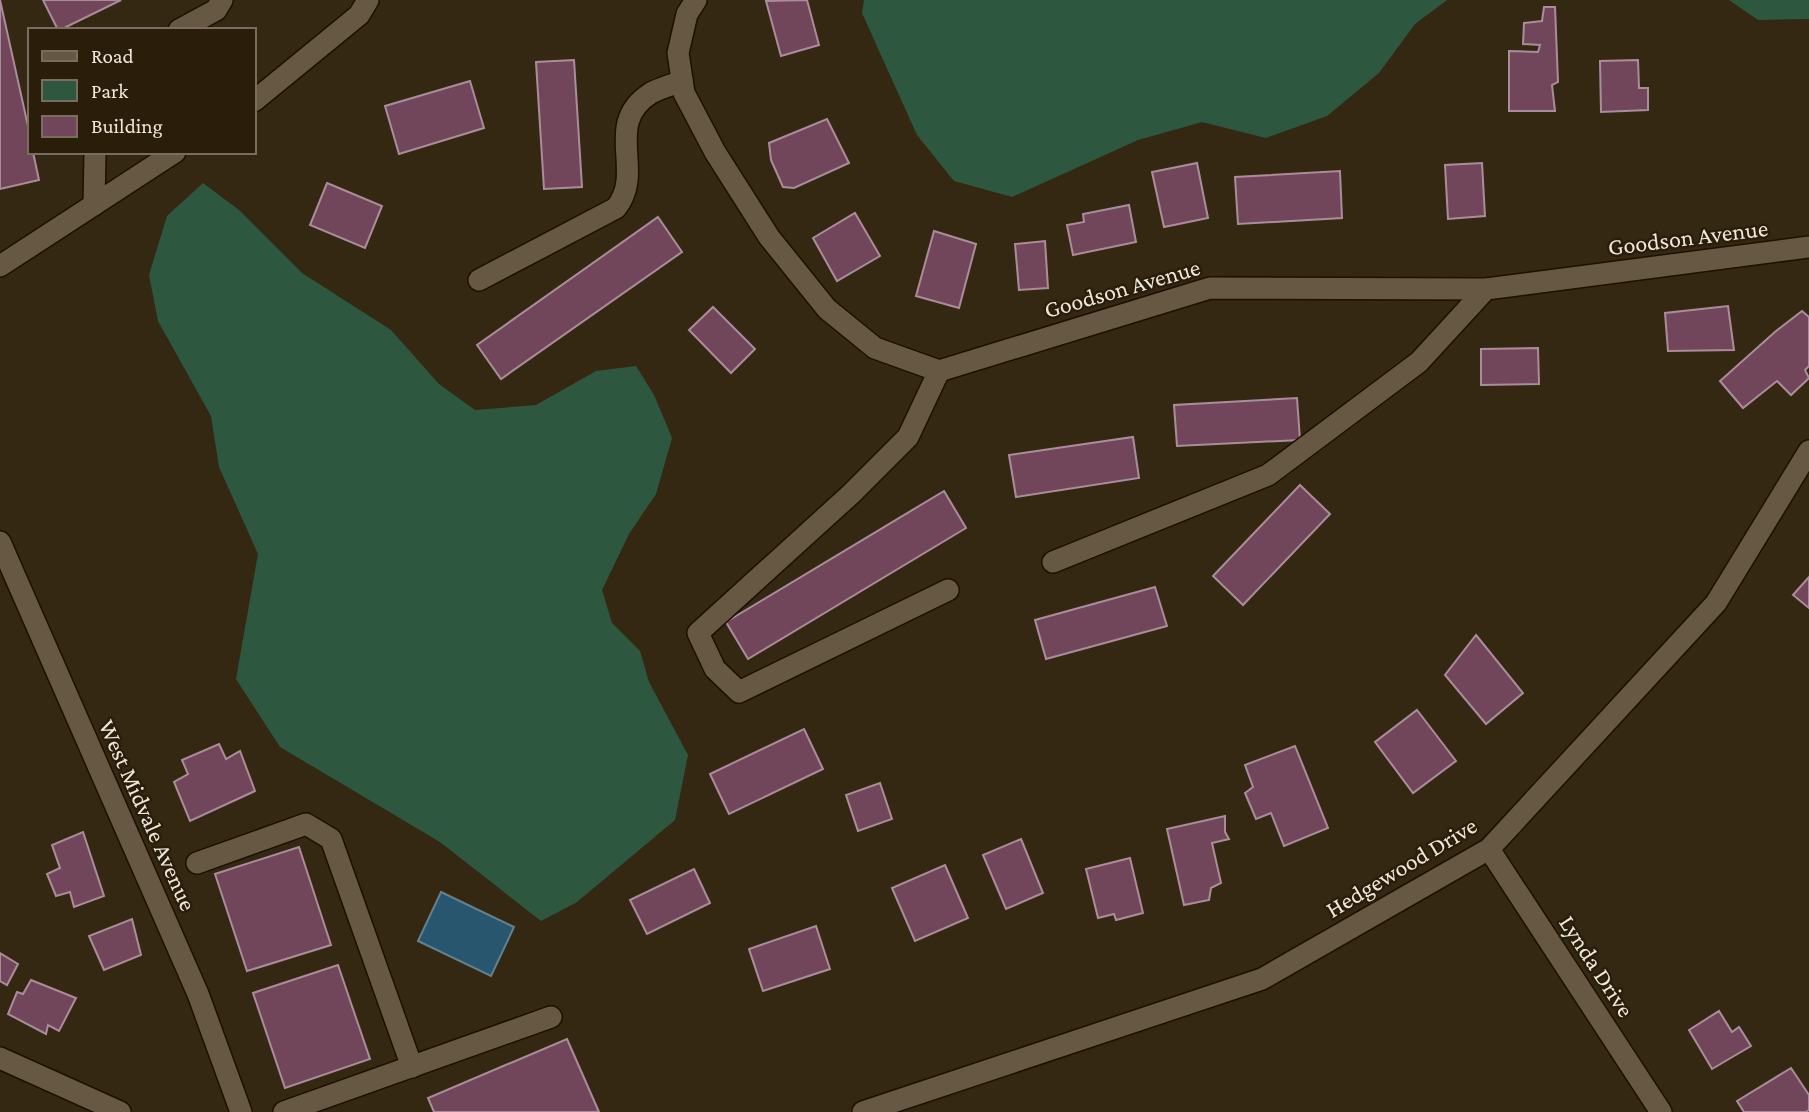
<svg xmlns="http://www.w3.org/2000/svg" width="1809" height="1112" font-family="'Crimson Pro',serif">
<rect width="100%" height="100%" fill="#352813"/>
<g fill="#2d583f">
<polygon points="864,0 1447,0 1415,24 1379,73 1327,116 1266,138 1202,122 1138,140 1012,197 954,181 917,135 862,13"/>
<polygon points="1729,0 1809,0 1809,19 1758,20"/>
<polygon points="203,183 239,210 302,273 391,330 439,384 475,410 536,405 596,371 636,366 654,395 672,438 656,494 629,534 602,590 612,623 640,651 649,682 688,755 675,820 577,902 541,921 440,842 280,747 236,679 258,554 219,467 211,416 158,321 149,275 167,216"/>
</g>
<polygon fill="#27566e" stroke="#63828e" stroke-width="2" points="441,892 514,927 491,976 418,941"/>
<g fill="#71465b" stroke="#aa8d9a" stroke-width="2">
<polygon points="0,0 30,135 30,152 33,152 39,180 0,189"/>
<polygon points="43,0 121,0 60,30 58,30"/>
<polygon points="807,0 819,45 781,56 766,1"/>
<polygon points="1544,7 1555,7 1558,82 1552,85 1555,111 1509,111 1509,51 1538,52 1540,45 1523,44 1524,23 1542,21"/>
<polygon points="574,60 582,187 544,189 536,62"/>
<polygon points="1638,60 1639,88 1648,88 1648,110 1601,112 1600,61"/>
<polygon points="470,81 484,128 399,154 385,106"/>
<polygon points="827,119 849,163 794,188 783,187 771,160 769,143"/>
<polygon points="1197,163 1208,218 1164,227 1152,172"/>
<polygon points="1482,163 1485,216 1448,219 1445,165"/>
<polygon points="1340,171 1342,218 1238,224 1235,177"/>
<polygon points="327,183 382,206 365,248 310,225"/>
<polygon points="1129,205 1136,242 1073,255 1067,225 1084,222 1083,214"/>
<polygon points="855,213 880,256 837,281 813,238"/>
<polygon points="658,217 682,252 501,379 477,345"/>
<polygon points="934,231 976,244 959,308 916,296"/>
<polygon points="1045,241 1048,288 1019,290 1015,244"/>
<polygon points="1728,306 1734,350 1668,351 1665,313"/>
<polygon points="713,307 755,349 731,373 689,330"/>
<polygon points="1802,311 1809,317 1809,366 1805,370 1809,378 1791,395 1777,381 1743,408 1720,381 1776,331"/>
<polygon points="1538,348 1539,384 1481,385 1481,349"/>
<polygon points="1297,398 1300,440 1177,446 1174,405"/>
<polygon points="1133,437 1139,478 1016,497 1009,455"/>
<polygon points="1300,485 1330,514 1243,605 1213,576"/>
<polygon points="944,491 966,528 748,659 726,622"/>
<polygon points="1809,577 1809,608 1793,595"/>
<polygon points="1155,587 1167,626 1046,659 1035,620"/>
<polygon points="1476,635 1523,693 1486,724 1445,675"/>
<polygon points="1417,710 1456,761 1413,793 1375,742"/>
<polygon points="804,729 823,769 729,814 710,774"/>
<polygon points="219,744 226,759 240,751 255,791 190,821 174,782 188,774 182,760"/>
<polygon points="1295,746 1328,828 1284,846 1271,813 1256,819 1245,793 1253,787 1245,765"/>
<polygon points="880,783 892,819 858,831 846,795"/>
<polygon points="1225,816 1225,832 1229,839 1212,843 1221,883 1211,888 1209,900 1184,905 1167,829"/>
<polygon points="83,832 104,896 74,907 70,892 56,896 47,874 60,868 52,845"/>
<polygon points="1021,839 1043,893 1006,909 983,855"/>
<polygon points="299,847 331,945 247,971 215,874"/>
<polygon points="1130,858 1143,913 1116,920 1114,914 1098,918 1086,869"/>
<polygon points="945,865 968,918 915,941 892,888"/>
<polygon points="694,869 710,903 647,934 630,900"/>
<polygon points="132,919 141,955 104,970 89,936"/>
<polygon points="816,926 830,969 763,991 749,949"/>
<polygon points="0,953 18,964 7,985 0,981"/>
<polygon points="338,965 370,1059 285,1088 253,993"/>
<polygon points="31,980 76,998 59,1031 48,1025 46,1034 8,1014 17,992 23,994"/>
<polygon points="1719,1011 1732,1032 1739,1027 1751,1046 1712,1069 1689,1030"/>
<polygon points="567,1039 599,1112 434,1112 428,1098"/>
<polygon points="1791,1068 1809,1095 1809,1110 1806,1112 1744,1112 1737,1101"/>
</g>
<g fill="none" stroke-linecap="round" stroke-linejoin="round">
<g stroke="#1c1000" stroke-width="24">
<g id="minor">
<polyline points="696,0 687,14 678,53 684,93 715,152 769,237 827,309 875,348 939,371 1210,288 1486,289 1809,247"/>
<polyline points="179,30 216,10 222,0"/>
<polyline points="254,101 359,15 368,0"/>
<polyline points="94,205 95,152"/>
<polyline points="0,266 175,152"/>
<path d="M479,280L616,208C646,171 602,124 651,93C660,88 672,85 682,81"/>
<polyline points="939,371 908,437 851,494 698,633 715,669 739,692 948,590"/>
<polyline points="0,542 198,994 241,1112"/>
<polyline points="1053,562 1268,475 1419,362 1486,289"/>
<polyline points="1489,849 1661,1112"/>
<polyline points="197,863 306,824 331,839 412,1067"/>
<polyline points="0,1058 120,1112"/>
<polyline points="284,1112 551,1017"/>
<polyline points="863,1112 1262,979 1489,849 1716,603 1809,451"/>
</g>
</g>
<use href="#minor" stroke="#665842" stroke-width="21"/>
</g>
<g text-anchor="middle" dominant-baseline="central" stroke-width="5" stroke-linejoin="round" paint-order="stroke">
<g font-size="24" fill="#efe7da" stroke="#2a1e0a">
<text transform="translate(1688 237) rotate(-7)">Goodson Avenue</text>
<text transform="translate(1122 288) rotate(-16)">Goodson Avenue</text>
<text transform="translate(148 815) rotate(66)">West Midvale Avenue</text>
<text transform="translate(1401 867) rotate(-31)">Hedgewood Drive</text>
<text transform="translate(1597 966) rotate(57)">Lynda Drive</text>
</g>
</g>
<rect x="28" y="28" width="228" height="126" fill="#2a1e0a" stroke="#796e5d" stroke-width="2"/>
<rect x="42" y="51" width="35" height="10" fill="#665842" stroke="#796e5d" stroke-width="2"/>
<text x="91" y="63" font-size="21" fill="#efe7da">Road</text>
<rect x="42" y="80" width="35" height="21" fill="#2d583f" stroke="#796e5d" stroke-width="2"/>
<text x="91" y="98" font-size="21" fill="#efe7da">Park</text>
<rect x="42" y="116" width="35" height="21" fill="#71465b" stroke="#796e5d" stroke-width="2"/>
<text x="91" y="133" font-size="21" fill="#efe7da">Building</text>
</svg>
